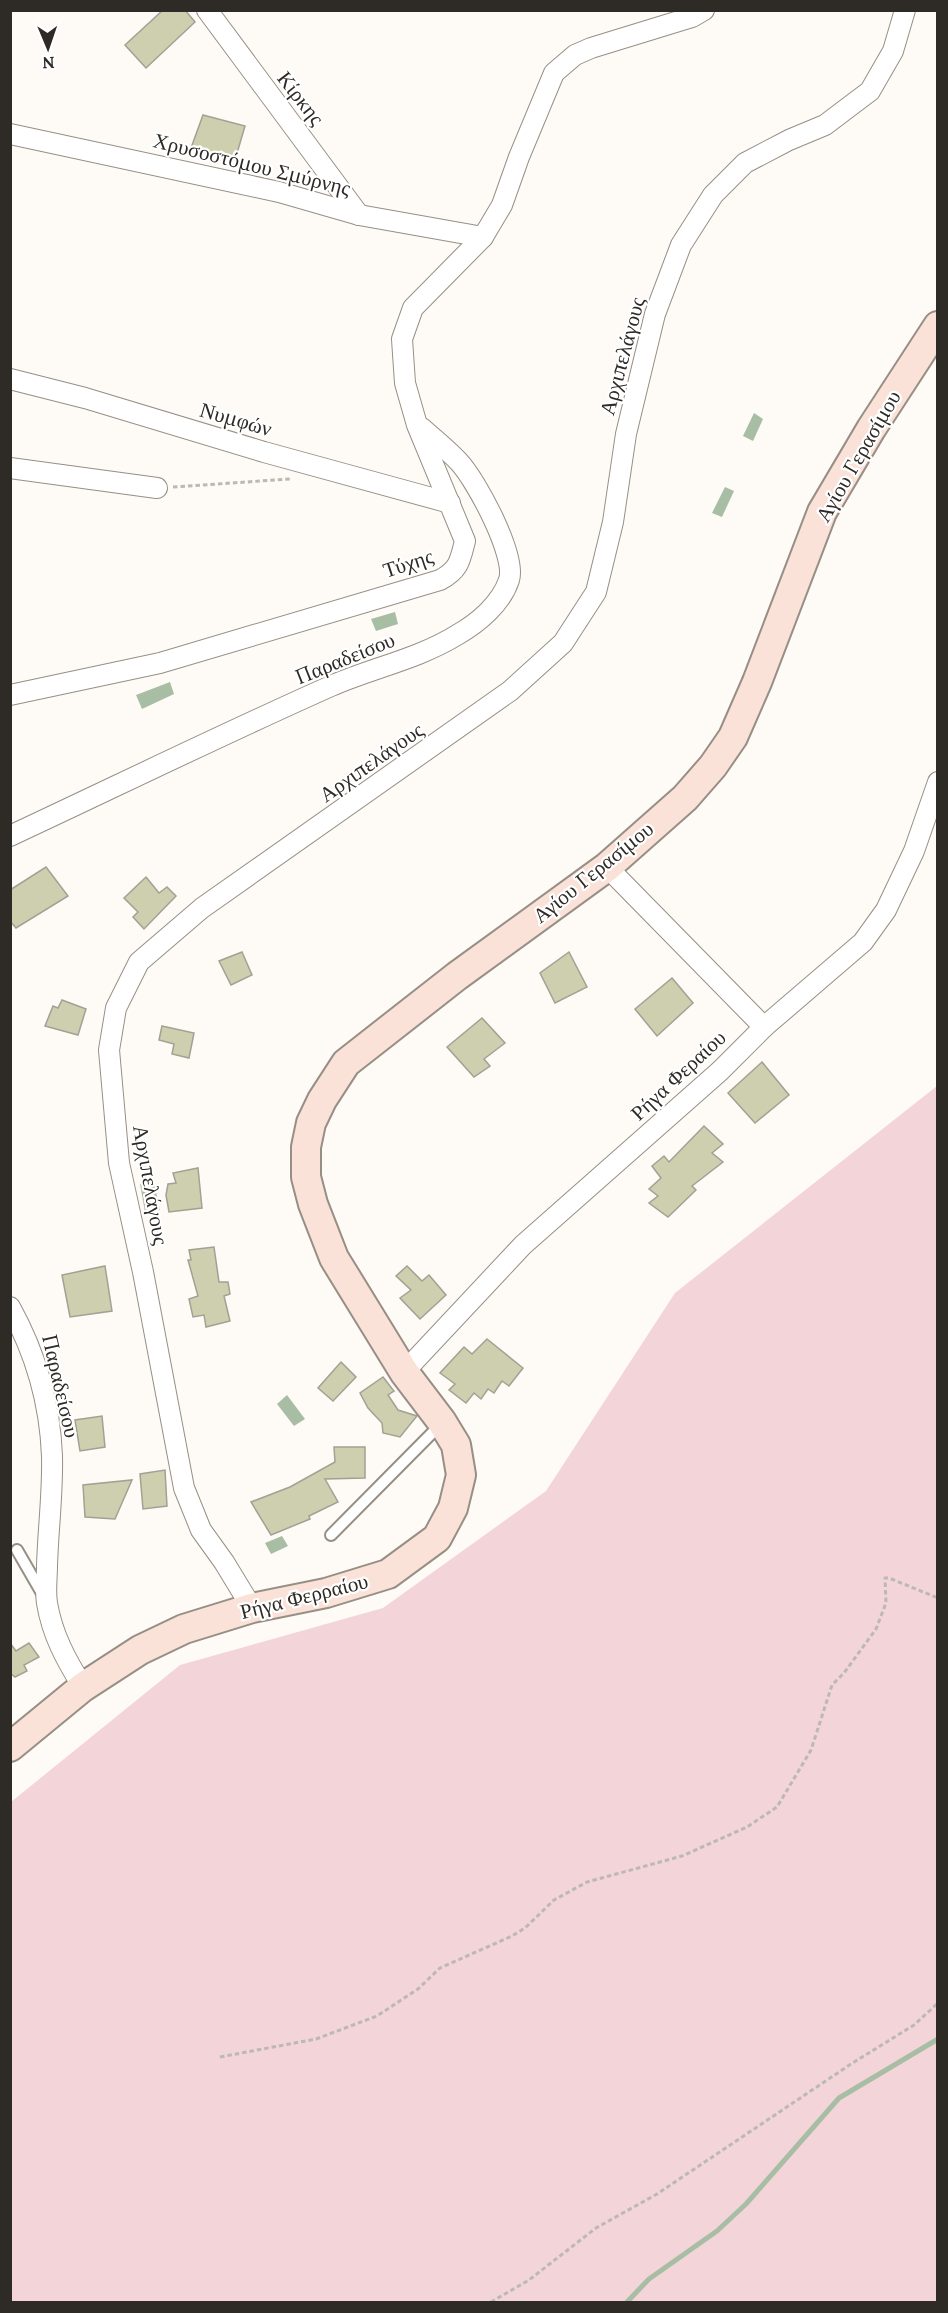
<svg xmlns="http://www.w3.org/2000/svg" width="948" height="2313" font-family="Lora,serif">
<rect width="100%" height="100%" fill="#fefaf5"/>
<polygon fill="#f3d4d8" points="937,1086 937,2302 11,2302 11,1802 180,1665 383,1608 546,1491 675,1293"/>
<g fill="#a8bea4">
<polygon points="754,413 763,419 753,441 743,436"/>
<polygon points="725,487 734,491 722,517 712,513"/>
<polygon points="395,612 398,624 376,631 371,619"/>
<polygon points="170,682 174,694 142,709 136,695"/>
<polygon points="154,1182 160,1210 145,1212 140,1184"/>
<polygon points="287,1395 305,1419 294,1426 277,1404"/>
<polygon points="282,1536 288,1546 271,1554 265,1543"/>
</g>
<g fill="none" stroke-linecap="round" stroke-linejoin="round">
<polyline stroke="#a8bea4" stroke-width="5" points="627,2302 649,2279 717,2231 746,2204 839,2098 938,2039"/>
</g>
<g fill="#cecfaf" stroke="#a1a194" stroke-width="1.5">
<polygon points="163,10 185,10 195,22 146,68 125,45"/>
<polygon points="203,115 245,126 235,160 191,148"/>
<polygon points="46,867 68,896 16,928 10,921 10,890"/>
<polygon points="146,877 159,893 167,887 176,896 144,929 133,917 138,912 124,898"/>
<polygon points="242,952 252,975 231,985 219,961"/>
<polygon points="569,952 587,987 555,1003 540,973"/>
<polygon points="672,978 693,1003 657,1036 635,1009"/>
<polygon points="62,1000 86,1009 78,1035 45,1026 53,1006 58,1008"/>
<polygon points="482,1018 505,1043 484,1059 490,1066 474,1077 447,1047"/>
<polygon points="162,1026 194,1033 189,1058 172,1054 174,1044 159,1040"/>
<polygon points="762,1062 789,1095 755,1123 728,1093"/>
<polygon points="704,1126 723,1144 712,1153 723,1162 692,1186 696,1190 668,1217 649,1203 658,1196 649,1189 661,1178 652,1166 664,1156 669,1162"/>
<polygon points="198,1168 202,1208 169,1212 166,1195 168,1184 176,1183 173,1173"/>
<polygon points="214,1247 219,1282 228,1282 230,1294 224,1296 230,1321 206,1327 204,1315 193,1317 189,1299 198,1296 188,1260 191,1260 189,1250"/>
<polygon points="105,1266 112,1311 70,1317 62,1275"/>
<polygon points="407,1266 422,1281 429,1275 446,1295 420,1319 400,1298 411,1290 396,1276"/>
<polygon points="487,1339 523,1368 509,1386 502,1381 494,1393 488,1389 481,1399 474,1393 466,1403 449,1390 455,1384 440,1373 464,1347 472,1354"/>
<polygon points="341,1362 356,1377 333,1401 318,1388"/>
<polygon points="383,1377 394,1391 388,1395 398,1410 417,1416 400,1437 383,1433 382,1423 368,1408 360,1393"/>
<polygon points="102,1416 105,1447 80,1451 75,1420"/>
<polygon points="334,1447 365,1447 365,1478 325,1479 338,1502 309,1516 310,1519 271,1535 251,1502 290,1487 335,1462"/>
<polygon points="165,1470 167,1506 143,1509 140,1474"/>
<polygon points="132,1480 115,1519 85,1517 83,1485"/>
<polygon points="10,1643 16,1651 29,1643 39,1657 24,1665 27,1671 15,1677 10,1673"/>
</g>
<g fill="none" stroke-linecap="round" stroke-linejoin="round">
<g stroke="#978f85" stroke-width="14">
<g id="lane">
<polyline points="331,1535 442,1423"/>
<polyline points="17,1550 43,1595"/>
</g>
</g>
<g stroke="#978f85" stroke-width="22">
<g id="street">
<polyline points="207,10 359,215"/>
<polyline points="10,134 279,192 359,215 483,237"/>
<polyline points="10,379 85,398 264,452 450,503"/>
<polyline points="10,468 157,488"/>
<path d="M10,695L160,663L440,580C459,570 460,561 465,541L417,425L405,383L402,339L413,308L483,237L502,205L519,157L554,73L575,55L591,48L692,17L704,10"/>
<path d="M10,836C117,786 223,734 331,686C372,668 418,659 457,635C478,623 501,604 509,580C517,556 476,480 459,462C448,450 434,439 422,428"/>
<polyline points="607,867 764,1027"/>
<path d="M10,1307C35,1352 50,1404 52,1456C53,1492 48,1530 47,1566C47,1578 45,1591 47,1603C52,1634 66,1660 83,1687"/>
<polyline points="404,1372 523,1245 720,1071 764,1027 863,942 886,910 914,851 938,782"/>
<polyline points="252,1608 224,1562 201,1530 184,1488 143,1272 119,1163 109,1050 116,1008 139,962 202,908 510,691 563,643 596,592 613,522 626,434 655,314 681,245 713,195 745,163 789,140 825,125 870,91 893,51 905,10"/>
</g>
</g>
<g stroke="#978f85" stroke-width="32">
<polyline id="secondary" points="10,1747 83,1687 140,1650 184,1629 252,1608 326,1593 388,1574 437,1538 453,1508 461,1475 456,1445 442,1422 404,1372 334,1258 313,1204 306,1177 306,1147 311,1123 322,1100 346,1063 457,976 607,867 685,798 713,766 733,737 757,682 822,512 871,429 938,326"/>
</g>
<g stroke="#bcb8b3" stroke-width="3" stroke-dasharray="4.5 3" stroke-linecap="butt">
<polyline points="173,487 290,479"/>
<polyline points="220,2057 316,2039 377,2016 418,1989 440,1968 512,1936 525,1928 554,1900 587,1882 682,1856 747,1827 777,1807 811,1750 832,1685 844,1673 876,1629 886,1603 885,1578 889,1578 938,1598"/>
<polyline points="491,2302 529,2280 596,2228 657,2194 851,2064 914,2025 938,2003"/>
</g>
<use href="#lane" stroke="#fff" stroke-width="10"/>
<use href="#street" stroke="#fff" stroke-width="20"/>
<use href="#secondary" stroke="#fae2d8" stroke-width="28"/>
</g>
<g text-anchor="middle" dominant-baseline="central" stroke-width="4.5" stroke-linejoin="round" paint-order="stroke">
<g font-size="21" fill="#2e2b26" stroke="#fff">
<text transform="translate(301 98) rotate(52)">Κίρκης</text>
<text transform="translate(252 164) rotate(14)">Χρυσοστόμου Σμύρνης</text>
<text transform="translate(622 356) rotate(-75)">Αρχιπελάγους</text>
<text transform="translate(236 419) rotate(16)">Νυμφών</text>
<text transform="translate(858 456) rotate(-60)">Αγίου Γερασίμου</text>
<text transform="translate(408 563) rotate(-18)">Τύχης</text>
<text transform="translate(345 658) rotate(-22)">Παραδείσου</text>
<text transform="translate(371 762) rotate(-35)">Αρχιπελάγους</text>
<text transform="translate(593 872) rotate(-39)">Αγίου Γερασίμου</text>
<text transform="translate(678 1075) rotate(-43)">Ρήγα Φεραίου</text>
<text transform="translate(151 1185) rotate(80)">Αρχιπελάγους</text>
<text transform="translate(61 1386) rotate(77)">Παραδείσου</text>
<text transform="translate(304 1596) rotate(-14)">Ρήγα Φερραίου</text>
</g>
</g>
<rect width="948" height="2313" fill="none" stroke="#2e2b26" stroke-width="24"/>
<g transform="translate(48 48) rotate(178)" stroke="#ffffff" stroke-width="4.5" paint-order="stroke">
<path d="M0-4.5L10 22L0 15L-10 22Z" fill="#2e2b26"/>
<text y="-9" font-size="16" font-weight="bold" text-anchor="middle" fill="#2e2b26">N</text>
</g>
</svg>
